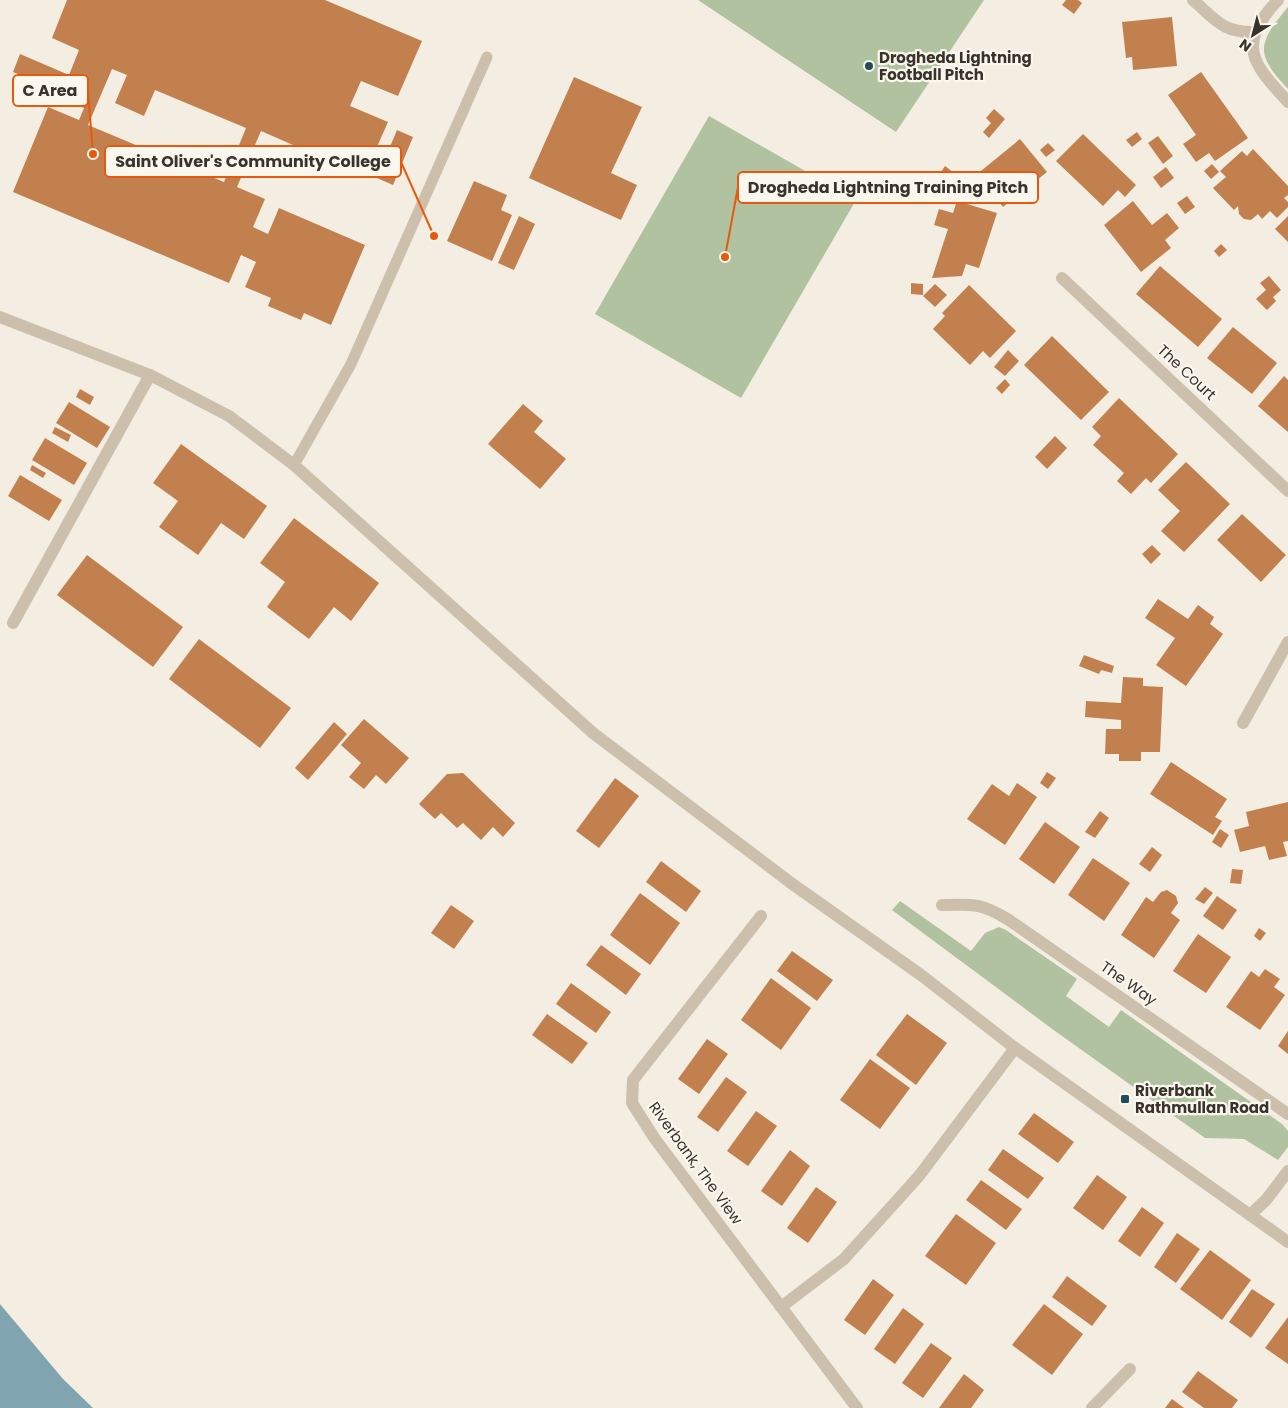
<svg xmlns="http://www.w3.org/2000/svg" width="1288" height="1408" font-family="Poppins,sans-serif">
<rect width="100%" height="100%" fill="#f3eee1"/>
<g fill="#b1c2a1">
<polygon points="698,0 984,0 896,132"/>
<path d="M1288,7V89C1254,53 1258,43 1288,7Z"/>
<polygon points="709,116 856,200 741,398 595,314"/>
<polygon points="900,901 971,951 985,933 999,927 1006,930 1077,979 1066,996 1109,1027 1121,1010 1282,1124 1288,1131 1288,1147 1278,1160 1244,1139 1205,1138 1055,1031 892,910"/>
</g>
<polygon fill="#80a5b0" points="0,1304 63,1379 93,1408 0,1408"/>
<g fill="#c3804f" fill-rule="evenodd">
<path d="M67,0H325L422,41L398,96L361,81L350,106L388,122L364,176L261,131L237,187L265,199L253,227L268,234L279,208L365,245L331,325L304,313L301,320L268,306L271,298L245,287L256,262L241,255L229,283L13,192L48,107L79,120L84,108L59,98L61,92L13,72L20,54L69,75L79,50L52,38ZM112,69L127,75L115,103L144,116L155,90L246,128L224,182L88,125Z"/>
<polygon points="1066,0 1078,0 1082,3 1074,14 1062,5"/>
<polygon points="1172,17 1177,66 1133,70 1132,57 1126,58 1122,22"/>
<polygon points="1201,72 1248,138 1215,161 1209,153 1196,162 1183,144 1196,135 1168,95"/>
<polygon points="574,77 642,107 611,173 637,185 621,220 529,178"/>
<polygon points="994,109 1005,119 989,138 983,132 991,123 986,118"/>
<polygon points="397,130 413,137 393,185 377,178"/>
<polygon points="1137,132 1142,139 1132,147 1126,140"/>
<polygon points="1083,134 1136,185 1125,197 1118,190 1103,206 1056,161"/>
<polygon points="1158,136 1173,156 1163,164 1148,143"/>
<polygon points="1020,139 1047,172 1003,207 976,175"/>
<polygon points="1048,143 1055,150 1046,157 1040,150"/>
<polygon points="1253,149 1288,186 1288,195 1284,198 1288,202 1288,207 1277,218 1270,211 1262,219 1258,214 1251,220 1244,219 1239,214 1238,206 1234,210 1213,188 1226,177 1220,171 1242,151 1247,156"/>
<polygon points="1212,164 1219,172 1211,179 1204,171"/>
<polygon points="945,166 958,176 950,188 937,178"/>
<polygon points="1166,167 1174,178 1161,188 1153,177"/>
<polygon points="474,181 507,195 501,210 512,215 492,261 447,241"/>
<polygon points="1187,196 1195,207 1185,214 1177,203"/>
<polygon points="957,201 997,213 979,268 966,264 962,276 932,278 948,229 934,225 939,209 953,213"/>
<polygon points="1133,201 1152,225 1167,213 1179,228 1165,240 1171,248 1141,272 1104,225"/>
<polygon points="519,216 535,224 514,270 498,263"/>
<polygon points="1288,216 1288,242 1275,229"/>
<polygon points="1221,244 1227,250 1219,257 1214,251"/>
<polygon points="1160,266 1222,319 1198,347 1136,294"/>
<polygon points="1269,276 1281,290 1273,297 1276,301 1267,310 1256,299 1266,290 1260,283"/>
<polygon points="911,283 923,284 923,295 911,294"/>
<polygon points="935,284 947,295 935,307 923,296"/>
<polygon points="969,285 1016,331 990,358 983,351 970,365 933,329 945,316 942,313"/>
<polygon points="1233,327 1277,363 1252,394 1207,358"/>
<polygon points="1052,336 1109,392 1081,420 1024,365"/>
<polygon points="1008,350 1019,361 1005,376 994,367"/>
<polygon points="1284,376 1288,380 1288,432 1258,406"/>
<polygon points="1005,379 1010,385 1002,394 996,388"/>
<polygon points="80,389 94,397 90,405 76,397"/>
<polygon points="1119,398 1178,454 1151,483 1146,478 1131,494 1117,481 1124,473 1093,445 1101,436 1092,427"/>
<polygon points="69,402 110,427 97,448 56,423"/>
<polygon points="523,404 543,421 534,432 566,459 540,489 488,444"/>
<polygon points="55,427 71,435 68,442 52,433"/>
<polygon points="1055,436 1067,448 1047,469 1035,457"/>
<polygon points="45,438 87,463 74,485 32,460"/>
<polygon points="181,444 267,506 244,539 221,523 198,555 159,527 178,501 153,483"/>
<polygon points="1186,462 1230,504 1184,552 1161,531 1180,511 1158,490"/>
<polygon points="32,465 46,473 43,478 30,470"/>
<polygon points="20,475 62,500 49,521 8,496"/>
<polygon points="1242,514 1286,555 1261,582 1217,540"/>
<polygon points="294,518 379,583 351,621 334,607 309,639 267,607 285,582 260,563"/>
<polygon points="1152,545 1161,554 1151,564 1142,554"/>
<polygon points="87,555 183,627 153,667 57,595"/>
<polygon points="1158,599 1188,619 1198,605 1214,617 1210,624 1223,634 1186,686 1156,665 1175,638 1145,618"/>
<polygon points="199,639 291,708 260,748 169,679"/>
<polygon points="1084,655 1114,666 1112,673 1101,670 1099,674 1079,666"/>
<polygon points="1123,677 1143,678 1143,686 1163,687 1160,752 1141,752 1141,761 1119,761 1119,754 1105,754 1106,729 1121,729 1121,720 1085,717 1086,701 1121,703"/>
<polygon points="364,719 409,758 386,784 376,775 364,789 349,777 361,763 341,745"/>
<polygon points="334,722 347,734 308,780 295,768"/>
<polygon points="1171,762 1227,799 1215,817 1222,821 1213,835 1150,794"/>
<polygon points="1047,772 1056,778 1048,789 1040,783"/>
<polygon points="463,773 515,823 503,837 493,827 481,840 463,823 457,828 441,813 435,819 419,804 447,774"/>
<polygon points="615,778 639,796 599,848 576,831"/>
<polygon points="1017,783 1037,797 1005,845 967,819 992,784 1009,796"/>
<polygon points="1288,802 1288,841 1283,842 1287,856 1269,860 1265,846 1240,852 1234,830 1249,826 1246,812"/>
<polygon points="1100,811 1109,818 1095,838 1085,832"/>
<polygon points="1045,822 1080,847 1054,884 1019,859"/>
<polygon points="1220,829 1229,835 1221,848 1212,842"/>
<polygon points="1152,847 1162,855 1150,872 1139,864"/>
<polygon points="1093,858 1130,883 1104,921 1068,895"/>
<polygon points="661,861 701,891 686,912 646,882"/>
<polygon points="1232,869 1243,870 1241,884 1230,883"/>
<polygon points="1205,887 1213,893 1204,904 1195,899"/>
<polygon points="1167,890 1176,896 1178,903 1171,913 1180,920 1154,958 1121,935 1146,897 1153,902 1161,892"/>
<polygon points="640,893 680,923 650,965 610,935"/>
<polygon points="1217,896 1237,910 1223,930 1203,916"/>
<polygon points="451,905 474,921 454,949 431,933"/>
<polygon points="1259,928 1266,933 1260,941 1254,936"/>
<polygon points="1198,934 1231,957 1206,993 1173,971"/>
<polygon points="601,945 641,974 626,995 586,965"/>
<polygon points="792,951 833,980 817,1001 777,971"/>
<polygon points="1265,969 1280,979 1274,987 1285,995 1260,1030 1226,1007 1251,971 1259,977"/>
<polygon points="771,978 811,1008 781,1050 741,1020"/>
<polygon points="571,983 611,1012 596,1033 556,1004"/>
<polygon points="547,1014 588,1043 572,1064 532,1035"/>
<polygon points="907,1014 947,1043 916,1085 876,1055"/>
<polygon points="1288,1031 1288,1054 1278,1046"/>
<polygon points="707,1039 728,1054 699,1094 678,1079"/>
<polygon points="870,1059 910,1088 880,1129 840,1100"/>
<polygon points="726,1077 747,1092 718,1132 697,1117"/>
<polygon points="756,1111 777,1126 748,1166 727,1151"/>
<polygon points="1034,1113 1074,1142 1058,1163 1018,1134"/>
<polygon points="1003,1149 1044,1178 1028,1199 988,1170"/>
<polygon points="790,1150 810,1166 782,1206 761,1191"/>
<polygon points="1097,1175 1127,1197 1103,1230 1073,1208"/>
<polygon points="981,1180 1022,1209 1006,1230 966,1200"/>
<polygon points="816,1187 837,1202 808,1243 787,1228"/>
<polygon points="1142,1207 1164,1223 1140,1257 1118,1241"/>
<polygon points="956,1214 996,1243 966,1285 925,1256"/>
<polygon points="1177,1233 1200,1249 1176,1283 1154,1267"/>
<polygon points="1210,1250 1251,1280 1222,1320 1180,1289"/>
<polygon points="1067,1276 1107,1306 1092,1326 1052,1297"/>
<polygon points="873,1279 894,1295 865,1335 844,1320"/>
<polygon points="1252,1289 1275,1304 1251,1338 1229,1322"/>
<polygon points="1044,1304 1083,1334 1052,1375 1012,1345"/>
<polygon points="903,1308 924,1324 895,1364 874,1349"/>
<polygon points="1288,1317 1288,1364 1265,1348"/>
<polygon points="931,1343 952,1358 923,1398 902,1383"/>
<polygon points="1198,1371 1238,1400 1232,1408 1204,1408 1182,1392"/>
<polygon points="964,1374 984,1390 971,1408 939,1408"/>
<polygon points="1172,1399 1184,1408 1165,1408"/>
</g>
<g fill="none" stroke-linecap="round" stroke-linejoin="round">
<polyline stroke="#ccc0ad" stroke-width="11" points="294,465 351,364 487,57"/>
<g stroke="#ccc0ad" stroke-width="12">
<path d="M1193,0C1216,20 1223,33 1255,32"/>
<path d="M1278,0C1236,45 1252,63 1288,102"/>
<polyline points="1062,278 1288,491"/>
<polyline points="0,317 150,375 229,416 294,465 593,733 791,883 921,975 1015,1048 1288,1242"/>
<polyline points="13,623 150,375"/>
<polyline points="1243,723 1288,642"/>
<path d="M942,905C973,904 981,903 1009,920L1288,1114"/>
<polyline points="761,916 633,1080 632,1103 655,1139 857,1408"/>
<polyline points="1250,1215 1266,1200 1288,1171"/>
<polyline points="781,1307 844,1259 919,1176 1015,1048"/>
<polyline points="1092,1408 1130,1369"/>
</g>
</g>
<g fill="#214d5b" stroke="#faf7ee" stroke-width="2">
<circle cx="869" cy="66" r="5"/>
<rect x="1120" y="1094" width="10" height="10" rx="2.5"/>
</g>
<g text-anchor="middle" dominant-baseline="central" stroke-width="4.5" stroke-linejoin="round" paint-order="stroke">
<g font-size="15" font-weight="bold" fill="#3a332b" stroke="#faf7ee" text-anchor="start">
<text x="879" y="57">Drogheda Lightning<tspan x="879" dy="17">Football Pitch</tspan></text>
<text x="1135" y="1090">Riverbank<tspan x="1135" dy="17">Rathmullan Road</tspan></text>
</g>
<g font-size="15" fill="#3a332b" stroke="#faf7ee">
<text transform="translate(1187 372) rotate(43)">The Court</text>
<text transform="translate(1129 983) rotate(35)">The Way</text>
<text transform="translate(696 1163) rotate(54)">Riverbank, The View</text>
</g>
</g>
<path fill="none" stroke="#e8590c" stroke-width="2" d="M93 154L88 91M434 236L401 162M725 257L738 187"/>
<g fill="#e8590c" stroke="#faf7ee" stroke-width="2">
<circle cx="93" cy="154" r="5"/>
<circle cx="434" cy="236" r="5"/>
<circle cx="725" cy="257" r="5"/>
</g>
<g fill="#faf7ee" stroke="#e8590c" stroke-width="2">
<rect x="13" y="75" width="75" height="31" rx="5"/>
<rect x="105" y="146" width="296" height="31" rx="5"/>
<rect x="738" y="172" width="300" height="31" rx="5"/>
</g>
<g font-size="16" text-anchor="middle" font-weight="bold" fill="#3a332b">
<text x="50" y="96">C Area</text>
<text x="253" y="167">Saint Oliver's Community College</text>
<text x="888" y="193">Drogheda Lightning Training Pitch</text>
</g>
<g transform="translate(1253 35) rotate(216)" stroke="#faf7ee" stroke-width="4" paint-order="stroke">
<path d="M0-4L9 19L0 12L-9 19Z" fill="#3a332b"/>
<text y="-8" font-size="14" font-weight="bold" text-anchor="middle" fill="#3a332b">N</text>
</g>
</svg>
